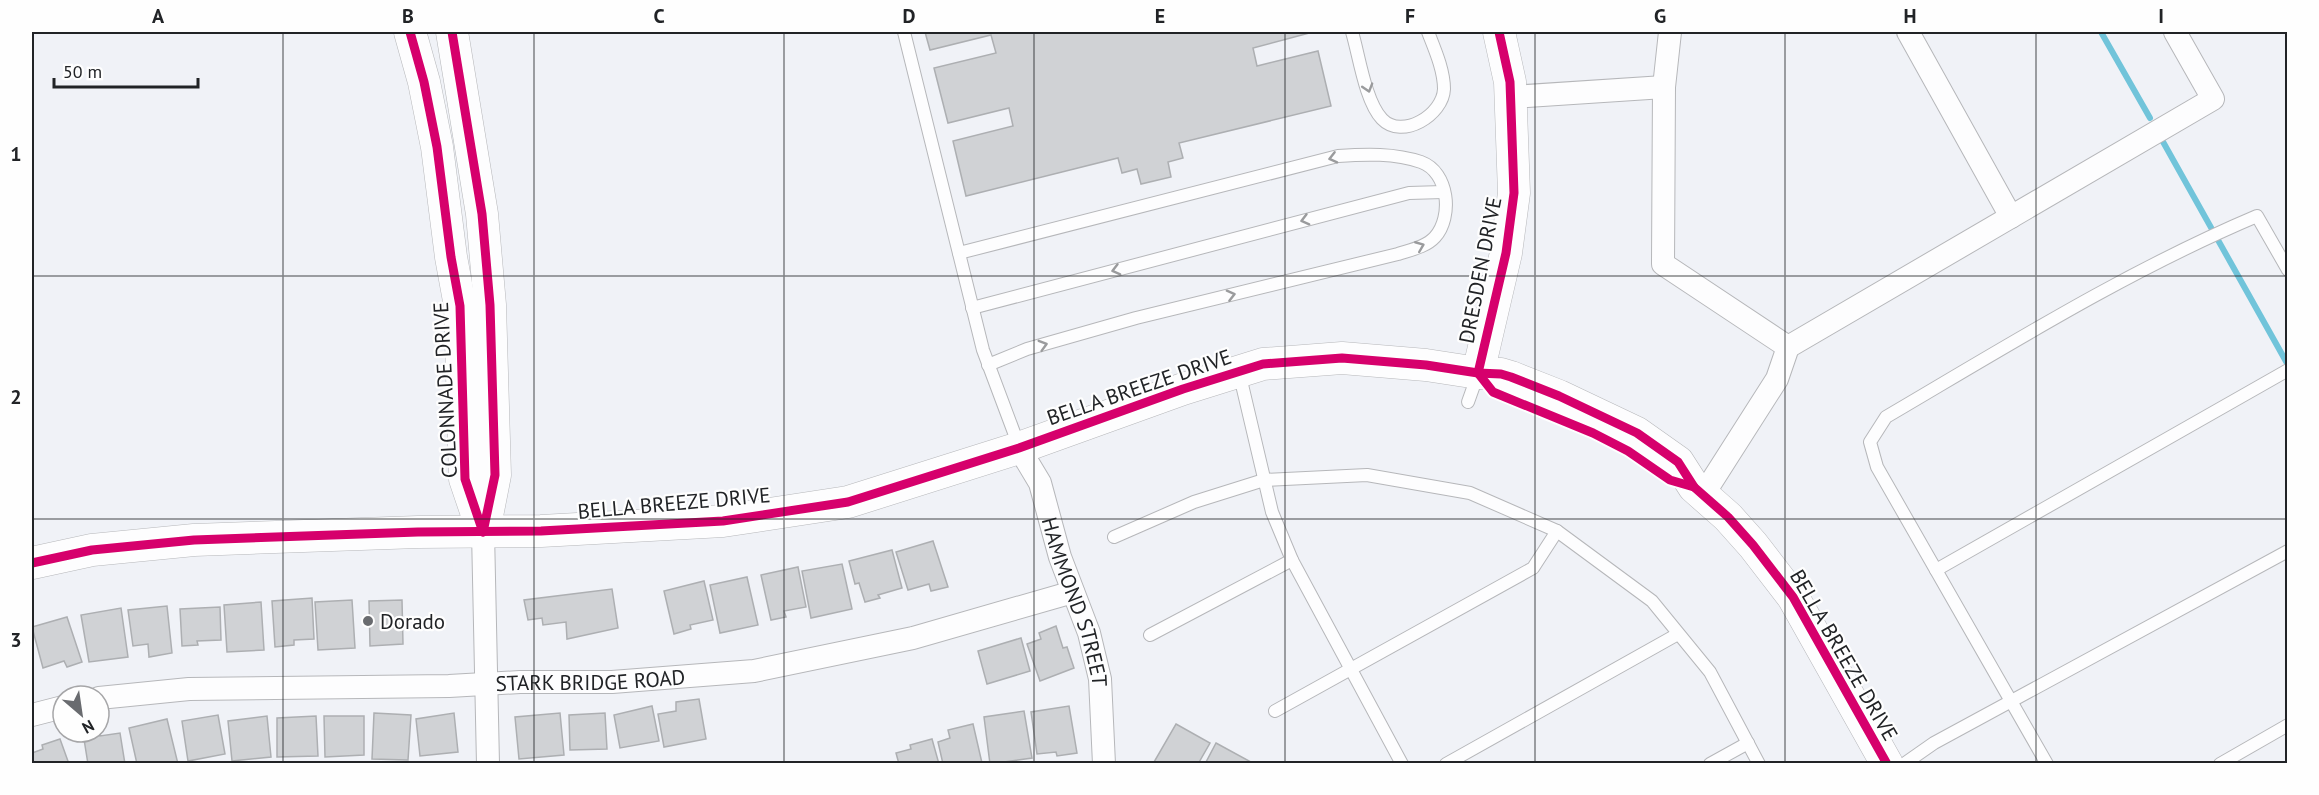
<svg xmlns="http://www.w3.org/2000/svg" width="2319" height="795" font-family="'PT Sans',sans-serif">
<rect width="100%" height="100%" fill="#f0f2f7"/>
<g fill="none" stroke-linecap="round" stroke-linejoin="round">
<g stroke="#71c4da" stroke-width="6">
<polyline points="2101,32 2150,118"/>
<polyline points="2162,140 2288,365"/>
</g>
</g>
<g fill="#d0d2d5" stroke="#adafb2" stroke-width="1.5">
<polygon points="925,32 1313,32 1253,48 1257,66 1318,51 1331,106 1179,143 1183,158 1168,162 1171,177 1141,184 1137,169 1122,173 1118,158 966,196 953,141 1013,126 1009,108 948,123 934,68 996,53 991,35 930,50"/>
<polygon points="933,541 948,587 931,591 929,584 908,590 896,552"/>
<polygon points="892,550 902,588 878,595 880,598 865,602 859,583 855,584 849,561"/>
<polygon points="842,564 852,609 811,618 802,571"/>
<polygon points="798,567 806,607 784,611 786,617 771,620 761,575"/>
<polygon points="747,577 758,625 720,633 710,585"/>
<polygon points="704,581 713,620 690,625 691,629 674,634 664,591"/>
<polygon points="612,589 618,628 567,639 566,622 543,625 542,618 528,620 524,600"/>
<polygon points="312,598 314,639 294,640 294,645 275,647 272,601"/>
<polygon points="352,600 355,648 318,650 315,602"/>
<polygon points="402,600 403,644 370,646 369,601"/>
<polygon points="261,602 264,650 227,652 224,605"/>
<polygon points="167,606 172,653 149,657 148,644 133,646 128,610"/>
<polygon points="220,607 221,640 197,641 198,645 182,646 180,609"/>
<polygon points="121,608 128,657 89,662 81,615"/>
<polygon points="67,617 82,662 67,667 64,661 43,668 32,627"/>
<polygon points="1056,626 1063,648 1067,647 1074,668 1040,681 1027,644 1041,639 1039,633"/>
<polygon points="1021,638 1030,671 987,684 978,651"/>
<polygon points="699,699 706,739 664,747 658,714 676,711 676,702"/>
<polygon points="652,706 659,741 620,748 614,715"/>
<polygon points="1069,706 1077,753 1057,756 1056,752 1037,754 1031,712"/>
<polygon points="1024,711 1032,758 990,764 984,717"/>
<polygon points="374,713 411,715 408,760 372,759"/>
<polygon points="454,713 458,752 420,756 416,719"/>
<polygon points="560,713 564,755 519,759 515,717"/>
<polygon points="605,713 607,749 570,750 569,715"/>
<polygon points="218,715 225,754 188,761 182,721"/>
<polygon points="267,716 271,757 232,761 228,721"/>
<polygon points="316,716 318,756 277,757 277,718"/>
<polygon points="324,716 364,716 364,755 325,757"/>
<polygon points="167,719 178,764 137,764 129,728"/>
<polygon points="973,724 982,763 943,764 938,742 950,738 948,730"/>
<polygon points="1176,724 1210,743 1198,764 1154,762"/>
<polygon points="99,731 100,736 120,733 125,764 88,764 83,733"/>
<polygon points="60,739 69,764 32,764 32,753 43,749 42,745"/>
<polygon points="932,739 939,764 899,764 896,753 911,749 910,745"/>
<polygon points="1216,743 1251,762 1250,764 1205,764"/>
</g>
<g fill="none" stroke-linecap="round" stroke-linejoin="round">
<g stroke="#b6b7ba" stroke-width="14">
<g id="lane">
<polyline points="904,32 983,350 1019,446"/>
<path d="M1352,32C1359,55 1365,101 1382,119C1402,140 1443,115 1444,89C1444,70 1435,50 1428,32"/>
<path d="M959,253L1338,156C1365,154 1395,153 1421,162C1449,172 1453,217 1435,237C1426,247 1410,250 1398,254L1136,318L1027,349L988,365"/>
<polyline points="972,308 1409,193 1443,192"/>
<polyline points="1239,372 1272,512 1292,560 1402,764"/>
<polyline points="1468,402 1478,374"/>
<polyline points="1114,537 1194,502 1264,480 1367,475 1470,493 1557,531 1652,601 1710,672 1759,764"/>
<polyline points="1936,570 2288,370"/>
<polyline points="1150,635 1292,560"/>
<polyline points="1275,711 1533,568 1557,531"/>
<polyline points="1446,764 1678,634"/>
<polyline points="1710,764 1748,743"/>
<polyline points="1904,764 1934,743 2288,551"/>
<path d="M2047,764L1877,467L1870,442L1886,417C2007,346 2127,271 2257,216L2288,270"/>
<polyline points="2220,764 2288,725"/>
</g>
</g>
<g stroke="#b6b7ba" stroke-width="24">
<g id="street">
<polyline points="1670,32 1664,87 1663,264 1788,347"/>
<polyline points="1908,32 2011,217"/>
<polyline points="1511,97 1664,87"/>
<path id="s1" d="M1019,448L1040,483L1060,557L1089,633L1100,679L1104,764"/>
<polyline points="1703,495 1777,379 1788,347 2213,99 2175,32"/>
<polyline points="483,532 488,764"/>
<path id="s2" d="M99,698L189,689L449,686L520,682H612L754,671L913,638L1073,592"/>
<polyline points="32,715 63,707"/>
</g>
</g>
<g stroke="#b6b7ba" stroke-width="33">
<g id="secondary">
<polyline points="410,32 424,82 437,147 451,257 460,306 465,479 483,532"/>
<polyline points="452,32 482,214 490,305 495,475 484,531"/>
<polyline points="1478,373 1506,253 1514,193 1510,82 1499,32"/>
<polyline points="32,563 92,550 194,540 418,532 541,531 723,521 848,502 1019,448 1183,389 1263,364 1342,358 1426,365 1478,373 1501,374 1511,377 1559,396 1637,433 1678,462 1694,487 1728,517 1753,545 1793,597 1887,764"/>
</g>
</g>
<use href="#lane" stroke="#fdfdfe" stroke-width="12"/>
<use href="#street" stroke="#fdfdfe" stroke-width="22"/>
<use href="#secondary" stroke="#fdfdfe" stroke-width="32"/>
<g stroke="#fefefe" stroke-width="13">
<g id="cycleway">
<polyline points="410,32 424,82 437,147 451,257 460,306 465,479 483,532"/>
<polyline points="452,32 482,214 490,305 495,475 483,532"/>
<polyline points="1478,373 1506,253 1514,193 1510,82 1499,32"/>
<polyline points="1478,373 1493,392 1593,433 1628,451 1670,480 1694,487"/>
<polyline points="32,563 92,550 194,540 418,532 541,531 723,521 848,502 1019,448 1183,389 1263,364 1342,358 1426,365 1478,373 1501,374 1511,377 1559,396 1637,433 1678,462 1694,487 1728,517 1753,545 1793,597 1887,764"/>
</g>
</g>
<use href="#cycleway" stroke="#d6006c" stroke-width="9"/>
</g>
<defs><path id="oneway-chevron" d="M-2-3.5L2.5 0L-2 3.5" fill="none" stroke-width="1.6" stroke-linecap="round" stroke-linejoin="round" transform="scale(1.5)"/></defs>
<g stroke="#9a9b9d">
<use href="#oneway-chevron" transform="translate(1368 88) rotate(73)"/>
<use href="#oneway-chevron" transform="translate(1333 158) rotate(166)"/>
<use href="#oneway-chevron" transform="translate(1305 220) rotate(165)"/>
<use href="#oneway-chevron" transform="translate(1420 246) rotate(-22)"/>
<use href="#oneway-chevron" transform="translate(1116 270) rotate(165)"/>
<use href="#oneway-chevron" transform="translate(1231 295) rotate(-14)"/>
<use href="#oneway-chevron" transform="translate(1043 345) rotate(-16)"/>
</g>
<path fill="none" stroke="#212326" stroke-width="1.5" stroke-opacity="0.55" d="M283,32V764M534,32V764M784,32V764M1034,32V764M1285,32V764M1535,32V764M1785,32V764M2036,32V764M32,276H2288M32,519H2288"/>
<circle fill="#696b6f" stroke="#fefefe" stroke-width="2" cx="368" cy="621" r="6"/>
<g text-anchor="middle" dominant-baseline="central" stroke-width="4.5" stroke-linejoin="round" paint-order="stroke">
<g font-size="21" fill="#212326" stroke="#fefefe">
<text transform="translate(1480 270) rotate(-79)">DRESDEN DRIVE</text>
<text transform="translate(1139 387) rotate(-19)">BELLA BREEZE DRIVE</text>
<text transform="translate(445 390) rotate(-93)">COLONNADE DRIVE</text>
<text transform="translate(674 503) rotate(-5)">BELLA BREEZE DRIVE</text>
<text stroke="none"><textPath href="#s1" startOffset="165">HAMMOND STREET</textPath></text>
<text transform="translate(1844 655) rotate(60)">BELLA BREEZE DRIVE</text>
<text stroke="none"><textPath href="#s2" startOffset="492">STARK BRIDGE ROAD</textPath></text>
</g>
<g font-size="21" fill="#212326" stroke="#fefefe" text-anchor="start">
<text x="380" y="621">Dorado</text>
</g>
</g>
<rect width="2319" height="795" fill="none" stroke="#fefefe" stroke-width="66"/>
<g transform="translate(81 714) rotate(151)"><circle r="28" fill="#fefefe" stroke="#a6a6a8" stroke-width="1.5"/>
<path d="M0-4.5L10 22L0 15L-10 22Z" fill="#696b6f"/>
<text y="-9" font-size="16" font-weight="bold" text-anchor="middle" fill="#212326">N</text>
</g>
<path d="M54 78v9h144v-9" fill="none" stroke="#212326" stroke-width="3"/>
<text x="63" y="78" font-size="18" fill="#212326" stroke="#fefefe" stroke-width="4.5" paint-order="stroke">50 m</text>
<rect x="33" y="33" width="2253" height="729" fill="none" stroke="#212326" stroke-width="2"/>
<g font-size="20" text-anchor="middle" font-weight="bold" fill="#212326">
<text x="158" y="23">A</text>
<text x="408" y="23">B</text>
<text x="659" y="23">C</text>
<text x="909" y="23">D</text>
<text x="1160" y="23">E</text>
<text x="1410" y="23">F</text>
<text x="1660" y="23">G</text>
<text x="1910" y="23">H</text>
<text x="2161" y="23">I</text>
<text x="16" y="161">1</text>
<text x="16" y="404">2</text>
<text x="16" y="647">3</text>
</g>
</svg>
